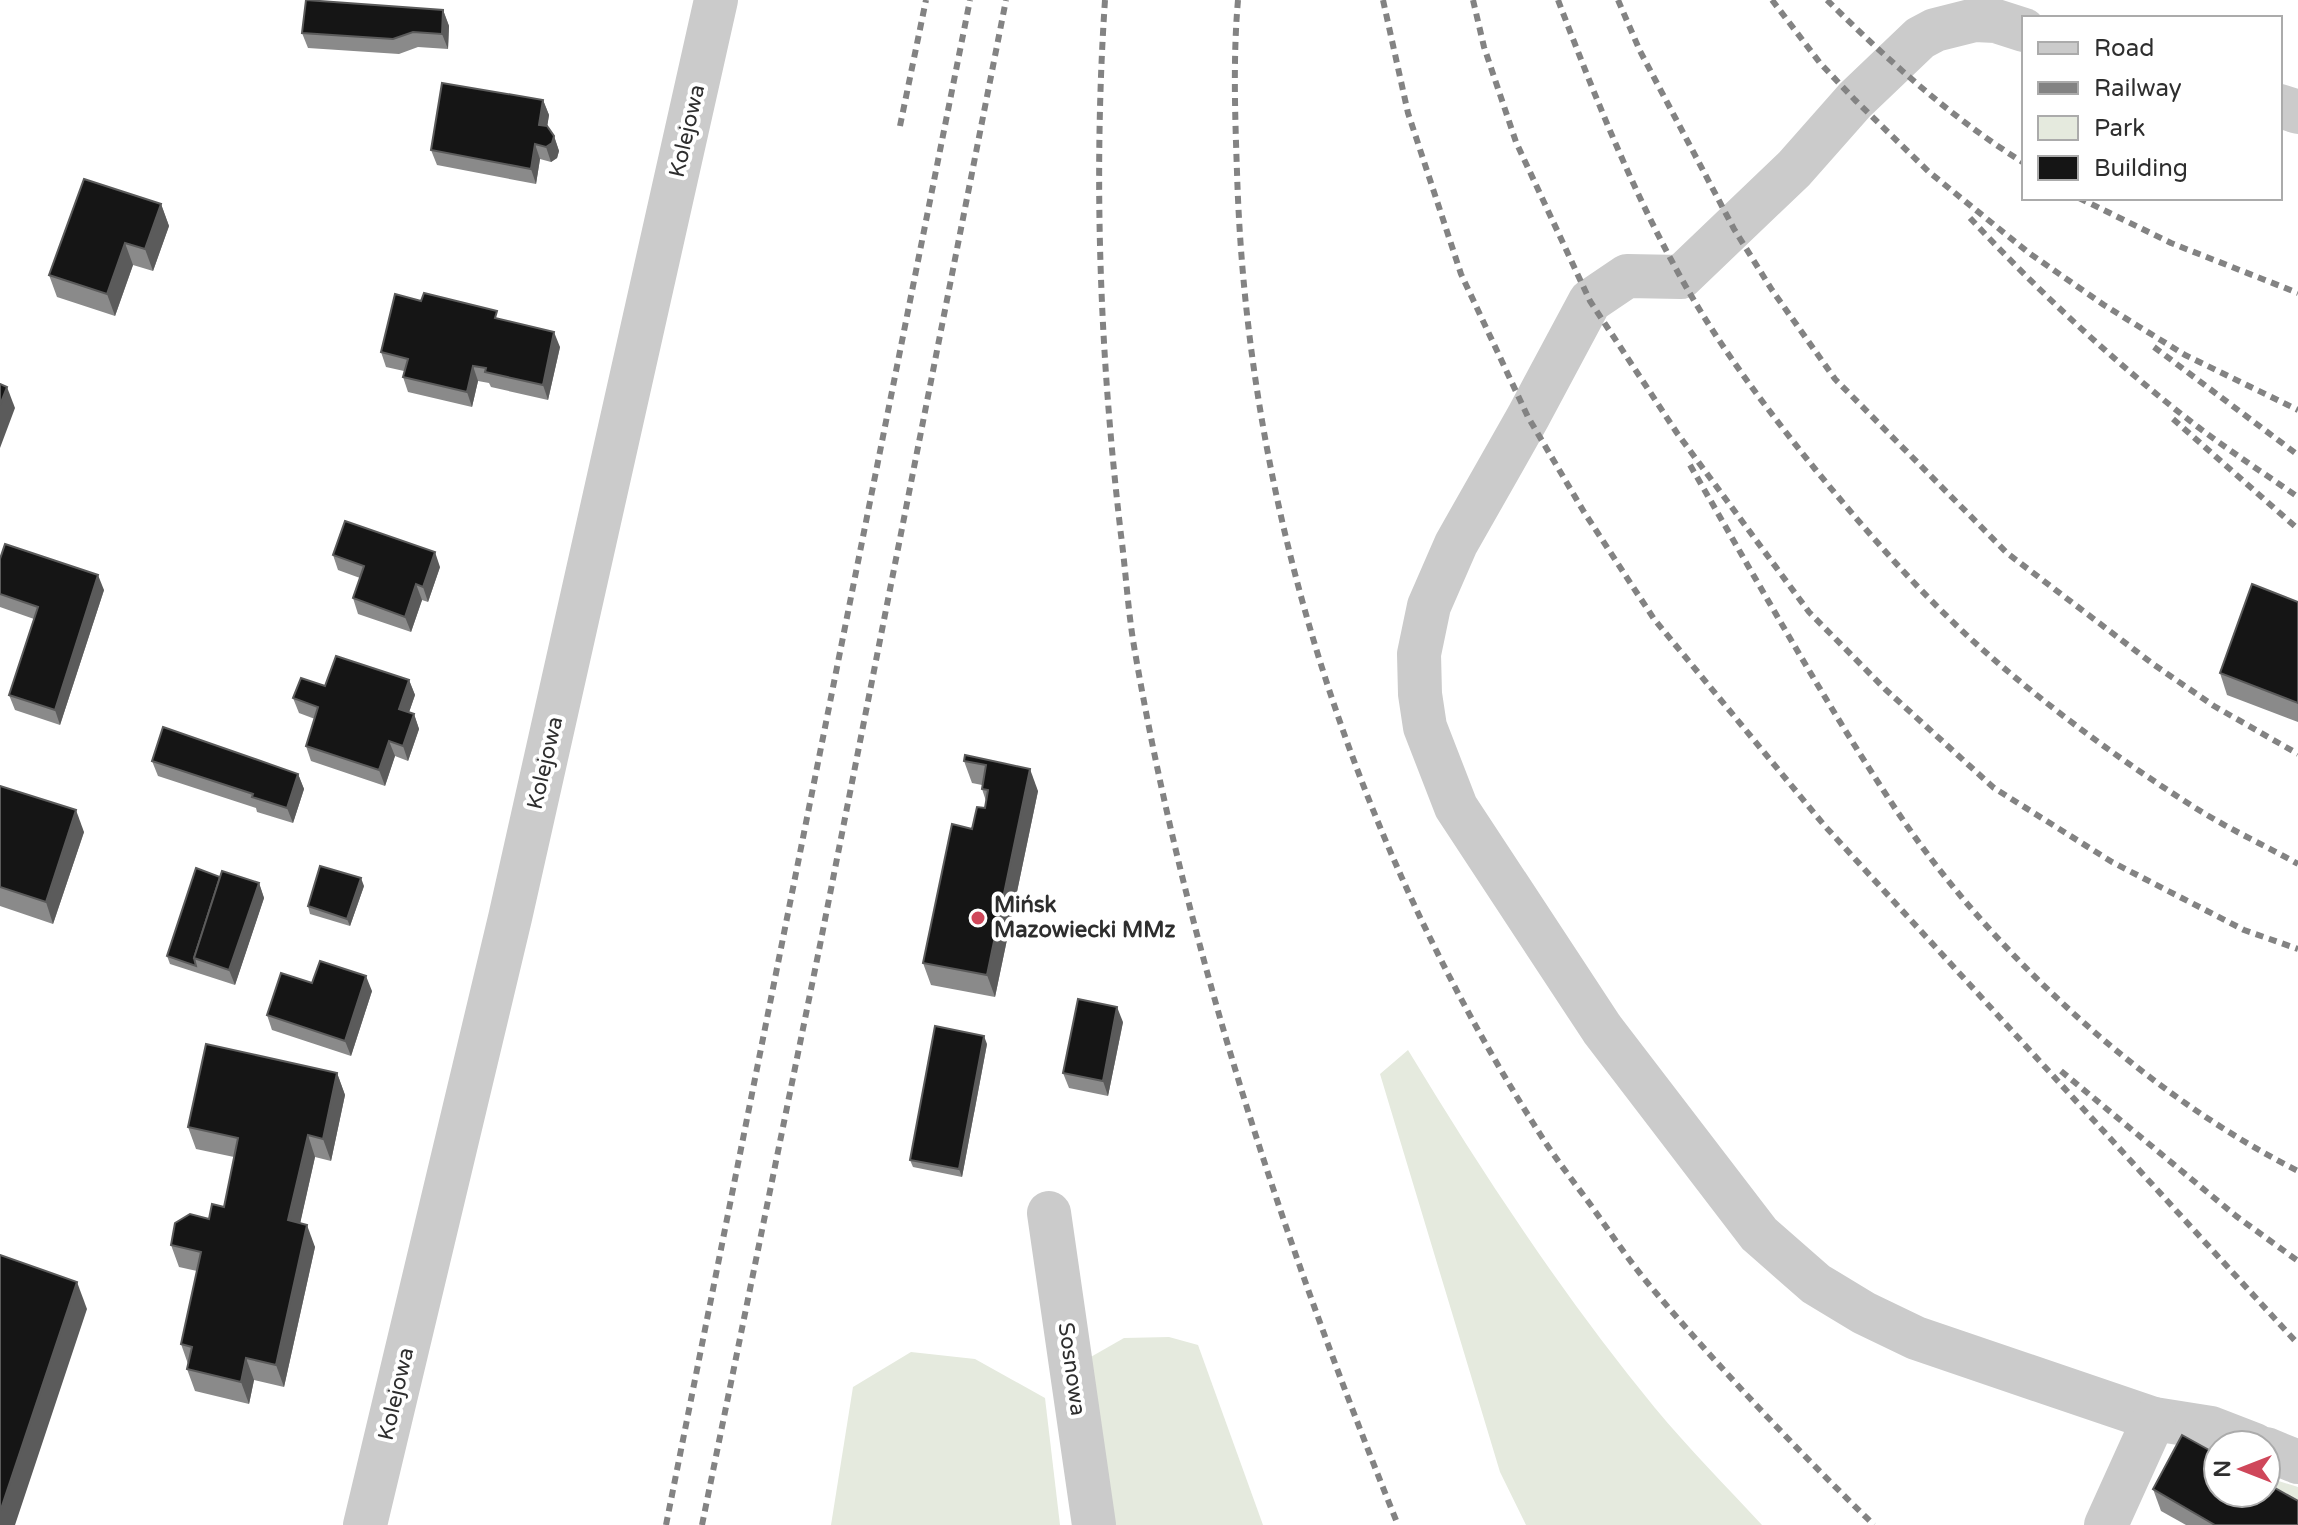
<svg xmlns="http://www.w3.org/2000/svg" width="2298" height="1525" font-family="'Varela Round',sans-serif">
<rect width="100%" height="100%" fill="#fff"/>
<g fill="#e5eade">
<path d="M1408,1050C1483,1174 1563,1296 1655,1408C1689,1449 1726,1486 1762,1525H1526L1500,1472L1380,1074Z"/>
<polygon points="1169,1337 1198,1345 1263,1525 1108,1525 1089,1358 1124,1338"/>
<polygon points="911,1352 975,1359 1045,1398 1060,1525 831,1525 853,1387"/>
<polygon points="2266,1477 2298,1487 2298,1518 2266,1493"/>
</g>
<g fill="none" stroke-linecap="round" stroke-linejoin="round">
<g stroke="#cbcbcb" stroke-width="44">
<polyline points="2024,30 1996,21 1975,20 1935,30 1920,38 1855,100 1794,169 1681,277 1627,276 1590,301 1528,417 1456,544 1429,606 1419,654 1420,694 1425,727 1456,807 1602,1029 1759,1234 1816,1284 1864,1313 1916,1338 2154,1419 2211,1428 2255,1445"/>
<polyline points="2280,106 2298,112"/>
<polyline points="1049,1213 1094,1525"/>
<polyline points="2266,1449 2298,1462"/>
<polyline points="365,1525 510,918 716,0"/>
<polyline points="2106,1525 2154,1419"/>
</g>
<g stroke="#838383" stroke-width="6" stroke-dasharray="8 6" stroke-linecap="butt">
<path d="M1105,0C1093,178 1100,357 1121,535C1126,573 1128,613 1135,652C1187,953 1284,1243 1398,1525"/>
<path d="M1238,0C1233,57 1235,115 1237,172C1247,512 1357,847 1540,1134C1555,1158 1573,1181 1590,1204C1610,1232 1629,1261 1651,1287C1721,1370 1796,1449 1874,1525"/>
<polyline points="1383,0 1408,113 1461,274 1528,417 1584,512 1654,619 1824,825 2298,1344"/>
<polyline points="1473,0 1484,47 1516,142 1590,301 1677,433 1809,612 1885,689 1994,788 2112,862 2244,930 2298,949"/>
<path d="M1558,0C1594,94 1631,188 1680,276C1718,345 1766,408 1815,469C1875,542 1938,614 2011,674C2071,724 2136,771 2202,812C2233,831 2266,846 2298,864"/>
<polyline points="1618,0 1640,51 1734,229 1772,290 1835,379 2007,553 2153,664 2214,706 2298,754"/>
<polyline points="1772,0 1820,63 1855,100 1929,172 2029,253 2104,305 2185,355 2298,410"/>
<path d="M1827,0C1889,61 1950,117 2024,163"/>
<polyline points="900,126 926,0"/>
<polyline points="2079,198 2171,243 2298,293"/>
<path d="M1970,218C2040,293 2117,365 2198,427C2231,452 2265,474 2298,497"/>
<polyline points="2154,347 2298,455"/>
<polyline points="2173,419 2298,529"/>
<path d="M1690,465C1755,577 1818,691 1889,799C1984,946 2141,1092 2298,1171"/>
<polyline points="2061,1071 2236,1216 2298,1261"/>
<polyline points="666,1525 970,0"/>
<polyline points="702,1525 819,950 1006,0"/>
</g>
</g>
<g fill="#8a8a8a">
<polygon points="443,10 449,26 448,49 418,47 399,54 308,48 302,33"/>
<polygon points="543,100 549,115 547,126 554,136 559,151 557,158 551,162 540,159 536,184 437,165 431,150"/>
<polygon points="161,204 169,226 153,271 133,265 115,316 57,297 49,275"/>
<polygon points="500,319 560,347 548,400 491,387 489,383 478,381 472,407 408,392 403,377 404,371 386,367 381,352"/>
<polygon points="333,555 440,567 428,602 422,600 411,632 358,614 353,598 360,578 338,570"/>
<polygon points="0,559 104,590 60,725 15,710 9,695 34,619 0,607"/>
<polygon points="2298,602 2298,722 2227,695 2220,673"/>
<polygon points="409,680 415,695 409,712 414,714 419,729 408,761 395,756 385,786 311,761 306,746 315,719 299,713 293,698 325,686"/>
<polygon points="965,755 1038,791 995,997 931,985 923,963 972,829 985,808 986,801 982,789 982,785 972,783 964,761"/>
<polygon points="152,761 298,774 304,789 293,823 257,812 256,808 158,776"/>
<polygon points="0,786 84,832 53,924 0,906"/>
<polygon points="220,877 259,883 264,898 235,985 170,964 167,956"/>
<polygon points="364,886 350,926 310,914 308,906"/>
<polygon points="312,983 372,991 351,1056 272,1030 267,1015"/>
<polygon points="1123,1022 1108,1096 1069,1088 1063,1073"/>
<polygon points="987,1044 962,1177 913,1167 910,1160"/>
<polygon points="337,1073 345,1095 331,1161 315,1157 300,1223 315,1247 284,1387 254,1380 249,1404 195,1391 187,1369 188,1364 181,1344 197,1271 179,1267 171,1245 224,1207 234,1157 196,1149 188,1127"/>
<polygon points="2153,1489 2298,1525 2186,1525 2161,1511"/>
</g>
<g fill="#5b5b5b">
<polygon points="443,10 449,26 448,49 442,34"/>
<polygon points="543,100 549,115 545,141 539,125"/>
<polygon points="554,136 559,151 557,158 551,162 546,147"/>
<polygon points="535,144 540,159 536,184 531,169"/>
<polygon points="161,204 169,226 153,271 145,249"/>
<polygon points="125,243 133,265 115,316 107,294"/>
<polygon points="554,332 560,347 548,400 543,385"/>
<polygon points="473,366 478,381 472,407 467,392"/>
<polygon points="7,387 15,408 0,448 0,405"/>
<polygon points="435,552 440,567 428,602 423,587"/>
<polygon points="98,575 104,590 60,725 55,710"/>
<polygon points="416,584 422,600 411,632 405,617"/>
<polygon points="409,680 415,695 405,724 399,709"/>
<polygon points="414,714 419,729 408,761 403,746"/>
<polygon points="389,741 395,756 385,786 379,770"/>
<polygon points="1030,769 1038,791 995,997 987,975"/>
<polygon points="298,774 304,789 293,823 287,808"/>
<polygon points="76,810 84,832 53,924 46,902"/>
<polygon points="361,878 364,886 350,926 347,919"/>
<polygon points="259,883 264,898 235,985 229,970"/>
<polygon points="366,976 372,991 351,1056 345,1041"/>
<polygon points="1117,1007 1123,1022 1108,1096 1103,1081"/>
<polygon points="984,1036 987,1044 962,1177 959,1169"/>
<polygon points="337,1073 345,1095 331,1161 323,1139"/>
<polygon points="308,1135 315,1157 296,1242 288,1220"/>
<polygon points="307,1225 315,1247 284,1387 276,1365"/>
<polygon points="77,1282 87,1309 15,1525 0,1525 0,1512"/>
<polygon points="246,1358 254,1380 249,1404 241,1382"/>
</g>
<g fill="#151515" stroke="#5b5b5b" stroke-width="2">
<polygon points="306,0 443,10 442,34 413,32 393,39 302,33"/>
<polygon points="442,83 543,100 539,125 547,126 554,136 552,143 546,147 535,144 531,169 431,150"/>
<polygon points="84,179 161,204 145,249 125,243 107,294 49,275"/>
<polygon points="424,293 497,311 495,318 554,332 543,385 485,372 486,368 473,366 467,392 403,377 408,359 381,352 395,294 421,301"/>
<polygon points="0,384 7,387 0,405"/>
<polygon points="345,521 435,552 423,587 416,584 405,617 353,598 364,566 333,555"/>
<polygon points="5,544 98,575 55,710 9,695 38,607 0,594 0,559"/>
<polygon points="2252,584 2298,602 2298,703 2220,673"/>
<polygon points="336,656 409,680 399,709 414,714 403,746 389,741 379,770 306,746 318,707 293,698 301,678 325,686"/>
<polygon points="163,727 298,774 287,808 252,797 253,794 152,761"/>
<polygon points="965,755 1030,769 987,975 923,963 952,824 972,829 977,807 985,808 988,790 982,789 986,765 964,761"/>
<polygon points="0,786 76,810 46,902 0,887"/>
<polygon points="320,866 361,878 347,919 308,906"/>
<polygon points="196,868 220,877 194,958 196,966 167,956"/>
<polygon points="222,871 259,883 229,970 194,958"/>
<polygon points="320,961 366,976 345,1041 267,1015 281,973 312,983"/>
<polygon points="1078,999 1117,1007 1103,1081 1063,1073"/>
<polygon points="935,1026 984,1036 959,1169 910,1160"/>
<polygon points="206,1044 337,1073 323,1139 308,1135 288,1220 307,1225 276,1365 246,1358 241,1382 187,1369 192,1347 181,1344 201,1252 171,1245 175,1223 190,1214 209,1219 212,1204 224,1207 238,1138 188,1127"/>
<polygon points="0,1255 77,1282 0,1512"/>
<polygon points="2182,1435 2218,1455 2218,1493 2266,1493 2266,1483 2298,1501 2298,1525 2215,1525 2153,1489"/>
</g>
<circle fill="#cf475a" stroke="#fff" stroke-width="3" cx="978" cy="918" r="8"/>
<g text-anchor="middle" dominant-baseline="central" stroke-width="8" stroke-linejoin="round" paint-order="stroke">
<g font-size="22" fill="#2e2e2e" stroke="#fff">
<text transform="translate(687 131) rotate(-77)">Kolejowa</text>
<text transform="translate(545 763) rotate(-77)">Kolejowa</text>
<text transform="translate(1072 1369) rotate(82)">Sosnowa</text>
<text transform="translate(396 1394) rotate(-77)">Kolejowa</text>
</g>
<g font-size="22" font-weight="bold" fill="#2e2e2e" stroke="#fff" text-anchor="start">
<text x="994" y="905">Mińsk<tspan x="994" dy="25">Mazowiecki MMz</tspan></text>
</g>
</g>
<rect x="2022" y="16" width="260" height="184" fill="#ffffff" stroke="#ababab" stroke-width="2"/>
<rect x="2038" y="42" width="40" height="12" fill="#cbcbcb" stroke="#ababab" stroke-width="2"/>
<text x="2094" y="56" font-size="24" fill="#2e2e2e">Road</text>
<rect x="2038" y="82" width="40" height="12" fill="#838383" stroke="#ababab" stroke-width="2"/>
<text x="2094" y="96" font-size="24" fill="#2e2e2e">Railway</text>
<rect x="2038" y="116" width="40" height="24" fill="#e5eade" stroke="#ababab" stroke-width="2"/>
<text x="2094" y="136" font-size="24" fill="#2e2e2e">Park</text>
<rect x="2038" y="156" width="40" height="24" fill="#151515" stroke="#ababab" stroke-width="2"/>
<text x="2094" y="176" font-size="24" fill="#2e2e2e">Building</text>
<g transform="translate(2242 1469) rotate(270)"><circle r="38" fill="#ffffff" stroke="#ababab" stroke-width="2"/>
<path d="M0-6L14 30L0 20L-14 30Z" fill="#cf475a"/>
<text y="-12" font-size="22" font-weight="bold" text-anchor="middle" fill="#2e2e2e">N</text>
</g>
</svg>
